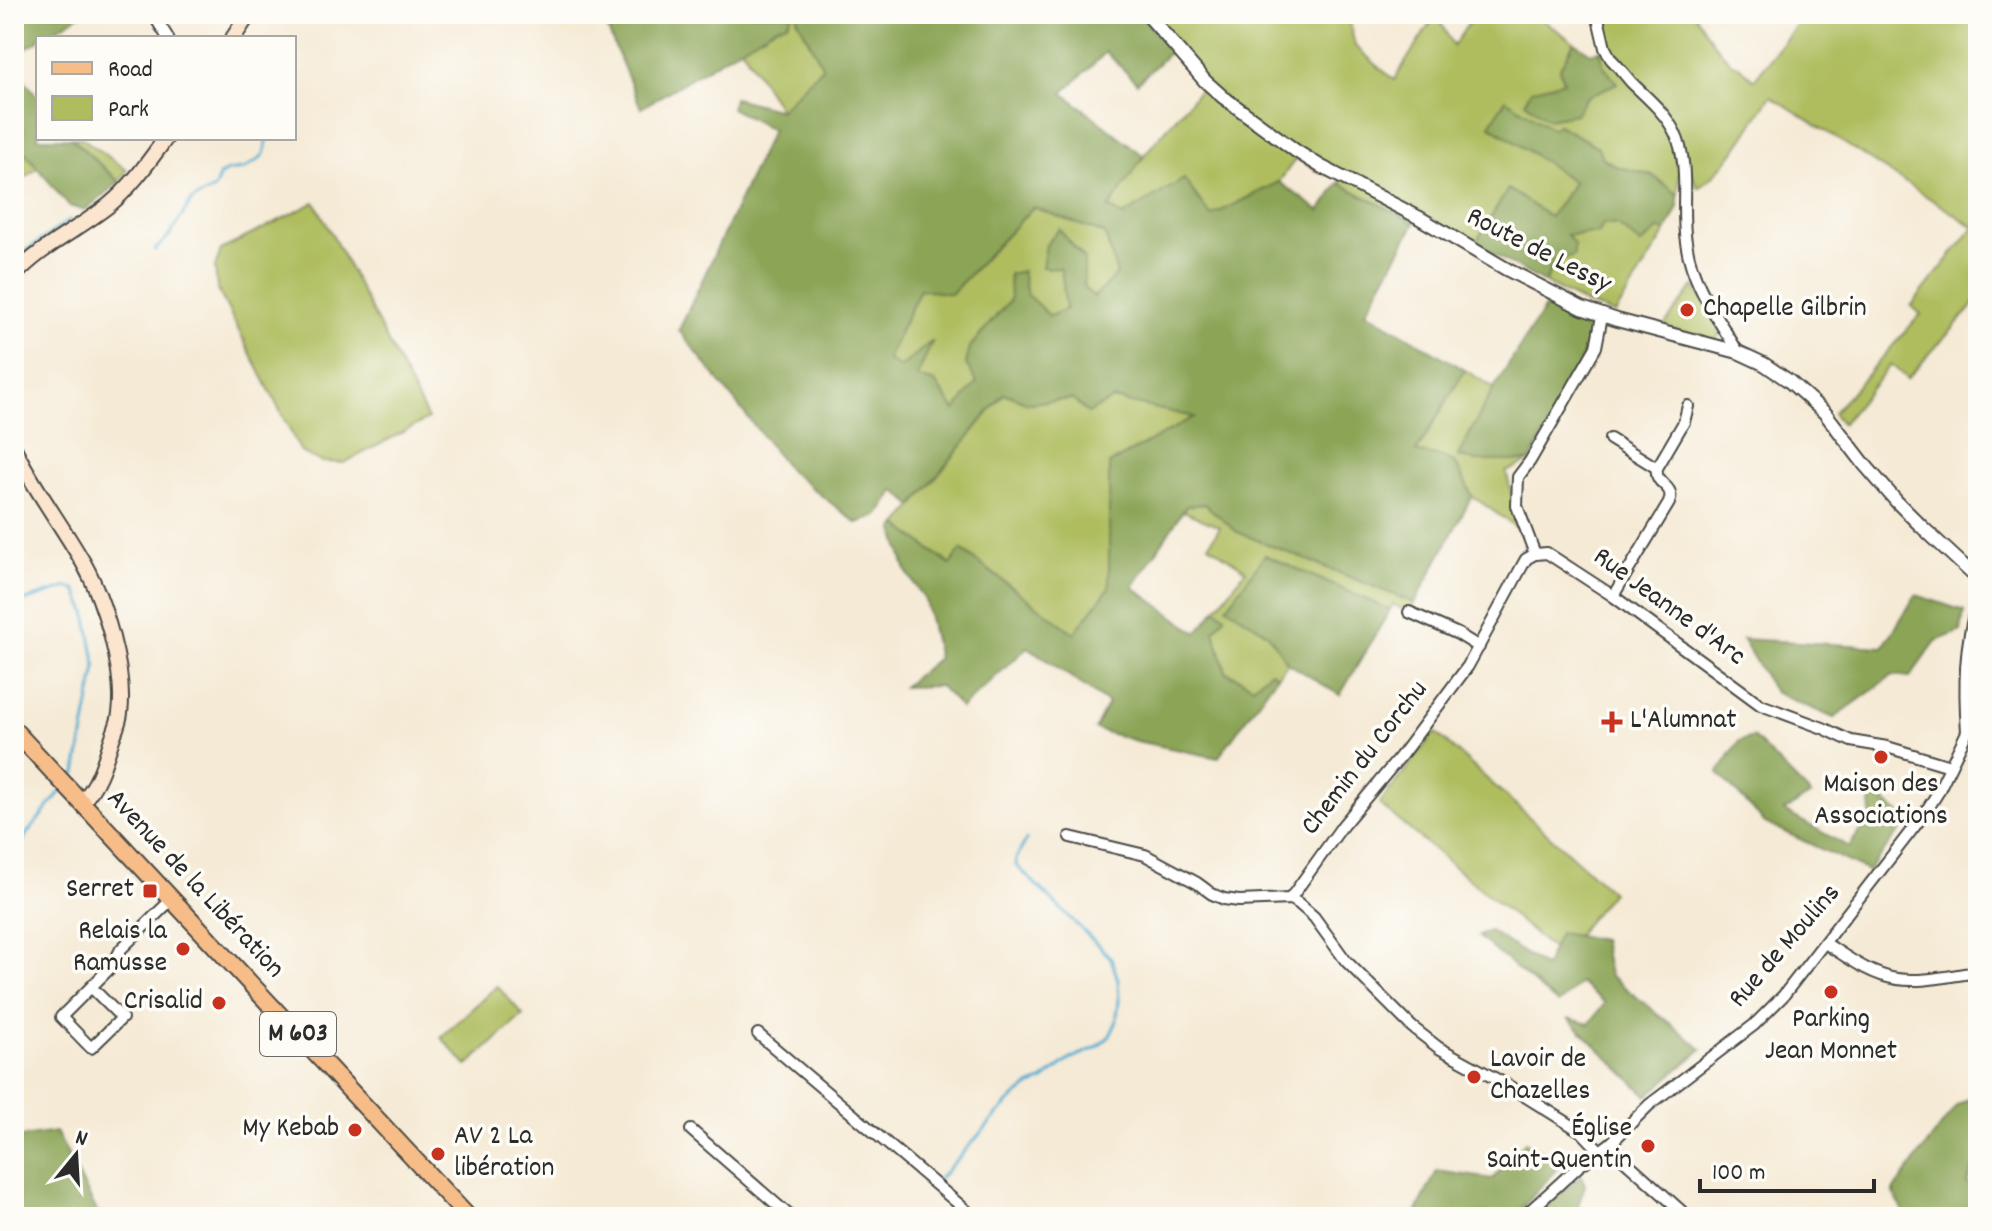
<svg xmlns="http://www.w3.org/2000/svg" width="1992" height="1231" font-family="Dekko,sans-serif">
<rect width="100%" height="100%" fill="#fdfcf7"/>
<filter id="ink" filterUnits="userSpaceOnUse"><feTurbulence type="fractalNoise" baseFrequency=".0125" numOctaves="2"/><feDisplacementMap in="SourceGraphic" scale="16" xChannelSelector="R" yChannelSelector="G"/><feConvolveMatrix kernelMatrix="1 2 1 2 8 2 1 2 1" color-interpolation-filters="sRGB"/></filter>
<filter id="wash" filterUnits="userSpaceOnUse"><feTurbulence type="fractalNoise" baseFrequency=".006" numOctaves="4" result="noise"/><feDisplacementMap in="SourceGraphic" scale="32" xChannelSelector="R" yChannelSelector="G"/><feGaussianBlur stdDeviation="1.8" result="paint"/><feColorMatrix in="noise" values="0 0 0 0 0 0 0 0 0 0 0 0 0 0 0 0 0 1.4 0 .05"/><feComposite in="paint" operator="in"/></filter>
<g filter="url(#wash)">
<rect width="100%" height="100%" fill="#f5ead5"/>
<g fill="#afbd5f" stroke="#6d7445" stroke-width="2">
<polygon points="793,14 800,14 797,18 823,66 780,110 741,47 777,26 787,23"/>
<path d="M1140,14H1352L1349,20L1355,46L1394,80L1431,22L1439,19L1453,46L1475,14H1534L1574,42L1560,68L1564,81L1559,84L1575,114L1586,97L1617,83L1604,67L1600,50L1605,48L1600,14H1695L1712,41L1732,64L1738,65L1754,80L1805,14H1978V300L1907,379L1891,364L1842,424L1833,413L1921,314L1911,306L1974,227L1771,96C1749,127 1731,166 1698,188L1691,173L1679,174L1678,195L1652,175L1618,167L1553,129L1506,100L1490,126L1574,181L1550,218L1508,190L1475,244L1431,218L1415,223L1339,183L1342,178L1317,171L1296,158L1279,182L1211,216L1184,180L1123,216L1109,208L1144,155L1203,86Z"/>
<polygon points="72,138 82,138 127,170 119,182"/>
<polygon points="14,139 38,168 14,185"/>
<polygon points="315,202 428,419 344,463 321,462 301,452 217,288 215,267 221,250"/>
<polygon points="1033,207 1105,234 1117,274 1094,297 1084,288 1084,258 1059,230 1046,245 1062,269 1066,309 1050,316 1027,295 1010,300 970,347 977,382 956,411 935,383 916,378 932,342 899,368 887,359 920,289 951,294"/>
<polygon points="1603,224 1617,225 1641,243 1660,228 1666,232 1615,314 1584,303 1545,283 1567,235 1598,233"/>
<polygon points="1694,286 1713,315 1721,332 1715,341 1663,327"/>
<polygon points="1465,370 1494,388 1458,456 1476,461 1530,461 1506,472 1522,531 1472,496 1455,462 1441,457 1416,453"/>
<polygon points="1004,393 1029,403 1072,399 1113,399 1195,417 1109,464 1109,589 1074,634 962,550 951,565 898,525"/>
<polygon points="1205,504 1237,532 1415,603 1409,612 1393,605 1390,610 1265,555 1268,634 1288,663 1277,676 1271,671 1253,686 1226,671 1214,631 1225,616 1216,609 1246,570 1209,545 1220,527 1183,511 1186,506"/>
<polygon points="1435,732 1612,892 1560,955 1379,804"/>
<polygon points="497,986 523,1015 467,1066 441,1037"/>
</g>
<g fill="#8ba456" stroke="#5b6840" stroke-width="2" fill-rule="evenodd">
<polygon points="14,14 81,14 43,38 38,38 38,41 14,55"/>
<polygon points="601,14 793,14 787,23 777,26 641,108"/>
<path d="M800,14H1140L1171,51L1137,83L1106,52L1063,93L1144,156L1109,208L1123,216L1184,179L1211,216L1279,182L1320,211L1339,183L1415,223L1366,312L1465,370L1416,452L1441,457L1455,462L1472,496L1415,603L1237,532L1205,504L1186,506L1133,587L1197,633L1216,609L1225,616L1214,631L1226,672L1253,686L1271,671L1277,676L1218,758L1136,741L1095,729L1108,703L1028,647L961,708L940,686L903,687L938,658L925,600L906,571L894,530L898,525L950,565L961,550L1074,633L1109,588V464L1194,417L1113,399L1088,413L1072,399L1028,403L1004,393L913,506L895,490L879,515L857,523L790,471L679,330L772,130L731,108L734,98L780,110L823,67L797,18ZM1033,207L1105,234L1117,274L1094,297L1084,288V259L1059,229L1046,245L1042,267L1061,269L1066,309L1050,316L1027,295L1022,271L1009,274L1010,300L970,347L966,364L977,382L955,410L935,383L917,377L933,340L900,368L887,359L920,289L951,294Z"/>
<polygon points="1574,42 1591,53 1600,50 1604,67 1617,83 1586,97 1575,114 1548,119 1525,102 1531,90 1564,81 1560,68"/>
<polygon points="14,67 38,97 38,138 71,138 119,182 85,210 69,206 14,139"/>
<polygon points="1506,99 1552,129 1558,125 1598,147 1602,158 1618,167 1652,175 1678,195 1678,207 1666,232 1659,229 1641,244 1617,225 1603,224 1599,233 1567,235 1574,244 1574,256 1553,262 1545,283 1475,244 1508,189 1550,217 1574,182 1490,125"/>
<polygon points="1549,301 1580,316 1600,330 1530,461 1476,461 1458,456 1494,388"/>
<polygon points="1265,555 1390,610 1340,695 1288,663 1268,634 1227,607"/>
<polygon points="1916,595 1964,611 1961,631 1936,641 1910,677 1893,675 1834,718 1774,692 1742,639 1883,647"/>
<polygon points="1753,737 1811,795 1784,811 1849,847 1871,814 1869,787 1908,821 1868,871 1765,823 1718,773 1739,741"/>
<polygon points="1490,931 1545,967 1559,933 1602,940 1609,975 1702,1049 1647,1096 1568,1018 1589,1024 1605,1003 1580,983 1558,1004 1478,936"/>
<polygon points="1978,1094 1978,1158 1967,1183 1978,1188 1978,1217 1905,1217 1893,1191 1957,1105"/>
<polygon points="56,1132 100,1217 14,1217 14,1138"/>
<polygon points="1525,1142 1562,1163 1514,1217 1414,1217 1437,1171 1493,1179"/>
<polygon points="1581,1175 1585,1185 1574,1217 1535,1217"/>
</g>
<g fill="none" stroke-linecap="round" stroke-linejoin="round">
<g stroke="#55aed2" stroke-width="3">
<polyline points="294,113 296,104"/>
<polyline points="155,250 169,236 192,200 214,189 220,175 227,171 244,169 258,160 264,154 268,138"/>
<polyline points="14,259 70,220"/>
<polyline points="14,604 68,587 76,590 86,612 96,667 76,773 68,782"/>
<polyline points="14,860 26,835 61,791"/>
<polyline points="939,1179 1009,1102 1031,1085 1042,1081 1072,1058 1096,1048 1110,1036 1116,1023 1119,1001 1118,980 1111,958 1016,865 1016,859 1026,840"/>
<polyline points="14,1213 18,1217"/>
</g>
</g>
</g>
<g filter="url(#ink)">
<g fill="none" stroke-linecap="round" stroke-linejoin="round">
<g stroke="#494844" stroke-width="14">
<g id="minor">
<polyline points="153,14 168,38"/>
<path d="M1597,14L1605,48L1611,59C1618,66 1624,74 1631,82C1647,98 1665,112 1675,133C1691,167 1680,205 1686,242C1692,285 1716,315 1738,352"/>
<polyline points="1610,439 1657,468"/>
<polyline points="1535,554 1517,506 1518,477 1530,461 1596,347 1602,316"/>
<path d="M1613,596L1669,503C1676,483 1654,487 1657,468L1684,422L1688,406"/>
<polyline points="1409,612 1458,634 1479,647"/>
<path d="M1967,732C1964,688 1964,644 1978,601"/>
<polyline points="1070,837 1145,855 1197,883 1212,894 1224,899 1239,901 1290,899 1298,903 1314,917 1346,961 1412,1027 1439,1048 1507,1085 1582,1132 1599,1150"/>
<polyline points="1290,899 1343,825 1400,757 1468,666 1521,568 1526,559 1535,554 1547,553 1613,596 1761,705 1823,728 1851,741 1887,747 1950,766"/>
<path d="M1825,943C1847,957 1870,975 1897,979C1923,983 1952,975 1978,972"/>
<polyline points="91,987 122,1018 91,1048 61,1017 113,965 121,949 172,899"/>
<polyline points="758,1034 974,1217"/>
<polyline points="691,1130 791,1217"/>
<polyline points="1611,1143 1621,1157 1688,1217"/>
<polyline points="1523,1217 1579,1166 1611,1143 1649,1105 1754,1025 1783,996 1925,813 1937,794 1967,732"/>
</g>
</g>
<g stroke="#494844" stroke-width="16">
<polyline id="tertiary" points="1147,14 1205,81 1223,97 1296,151 1320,166 1418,217 1508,270 1582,308 1617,320 1738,352 1764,364 1789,381 1825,413 1865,465 1897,502 1921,526 1978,579"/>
</g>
<g stroke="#494844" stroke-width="18">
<g id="secondary">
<polyline points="233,38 249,14"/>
<path d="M14,276C40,247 79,229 109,205C132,186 149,161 166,138"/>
<path d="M14,448C34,489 62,525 84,564C104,600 126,672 120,713C119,723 114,733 111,742C104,764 98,785 82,802"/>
</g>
</g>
<g stroke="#494844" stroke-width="20">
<polyline id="primary" points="14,730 468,1217"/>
</g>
<use href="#minor" stroke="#fff" stroke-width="10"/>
<use href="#tertiary" stroke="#fff" stroke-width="12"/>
<use href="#secondary" stroke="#fce5cf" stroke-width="14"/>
<use href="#primary" stroke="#f7bd88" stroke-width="16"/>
</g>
</g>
<g fill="#c8321e" stroke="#fdfcf7" stroke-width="3">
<circle cx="1687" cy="310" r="8"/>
<path d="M1608 710h8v8h8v8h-8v8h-8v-8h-8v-8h8z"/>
<circle cx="1881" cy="757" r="8"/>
<rect x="142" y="883" width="16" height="16" rx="4"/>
<circle cx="183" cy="949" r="8"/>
<circle cx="1831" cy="992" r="8"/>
<circle cx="219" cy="1003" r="8"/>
<circle cx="1474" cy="1077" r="8"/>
<circle cx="355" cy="1130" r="8"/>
<circle cx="1648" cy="1146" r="8"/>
<circle cx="438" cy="1154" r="8"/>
</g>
<g text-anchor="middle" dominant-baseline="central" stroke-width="7" stroke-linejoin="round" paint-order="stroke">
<rect fill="#fdfcf7" stroke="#6a6a68" stroke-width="2" x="260" y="1012" width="76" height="44" rx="6"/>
<g font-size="26" font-weight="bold" fill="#2b2b2b">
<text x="298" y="1034">M 603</text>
</g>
<g font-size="28" fill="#2b2b2b" stroke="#fdfcf7">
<text transform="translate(1538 252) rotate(27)">Route de Lessy</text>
<text transform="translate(1668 608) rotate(36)">Rue Jeanne d'Arc</text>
<text transform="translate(1366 759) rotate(-52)">Chemin du Corchu</text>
<text transform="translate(194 885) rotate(47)">Avenue de la Libération</text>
<text transform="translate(1786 947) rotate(-49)">Rue de Moulins</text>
</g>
<g font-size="28" fill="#2b2b2b" stroke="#fdfcf7" text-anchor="end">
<text x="1703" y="310" text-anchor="start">Chapelle Gilbrin</text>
<text x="1630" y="722" text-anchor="start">L'Alumnat</text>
<text x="1881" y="786" text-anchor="middle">Maison des<tspan x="1881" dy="32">Associations</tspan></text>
<text x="134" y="891">Serret</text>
<text x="167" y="933">Relais la<tspan x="167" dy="32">Ramusse</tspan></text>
<text x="203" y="1003">Crisalid</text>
<text x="1831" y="1021" text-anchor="middle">Parking<tspan x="1831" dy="32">Jean Monnet</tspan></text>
<text x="1490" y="1061" text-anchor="start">Lavoir de<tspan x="1490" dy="32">Chazelles</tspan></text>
<text x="339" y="1130">My Kebab</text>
<text x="1632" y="1130">Église<tspan x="1632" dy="32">Saint-Quentin</tspan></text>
<text x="454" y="1138" text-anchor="start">AV 2 La<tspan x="454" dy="32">libération</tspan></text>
</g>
</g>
<rect width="1992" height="1231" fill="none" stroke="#fdfcf7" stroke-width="48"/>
<rect x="36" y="36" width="260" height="104" fill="#fdfcf7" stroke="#a9a8a5" stroke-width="2"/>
<rect x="52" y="62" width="40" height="12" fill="#f7bd88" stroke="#a9a8a5" stroke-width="2"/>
<text x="108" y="76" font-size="24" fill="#2b2b2b">Road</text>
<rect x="52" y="96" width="40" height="24" fill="#afbd5f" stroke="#a9a8a5" stroke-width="2"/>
<text x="108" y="116" font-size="24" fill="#2b2b2b">Park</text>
<g transform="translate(76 1155) rotate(18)" stroke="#fdfcf7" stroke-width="6" paint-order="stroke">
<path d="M0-6L14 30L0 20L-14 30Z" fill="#2b2b2b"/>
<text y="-12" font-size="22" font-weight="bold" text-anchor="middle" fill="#2b2b2b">N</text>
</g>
<path d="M1700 1179v12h174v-12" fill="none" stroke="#2b2b2b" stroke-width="4"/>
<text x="1712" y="1179" font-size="24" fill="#2b2b2b" stroke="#fdfcf7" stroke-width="6" paint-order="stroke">100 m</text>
</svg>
